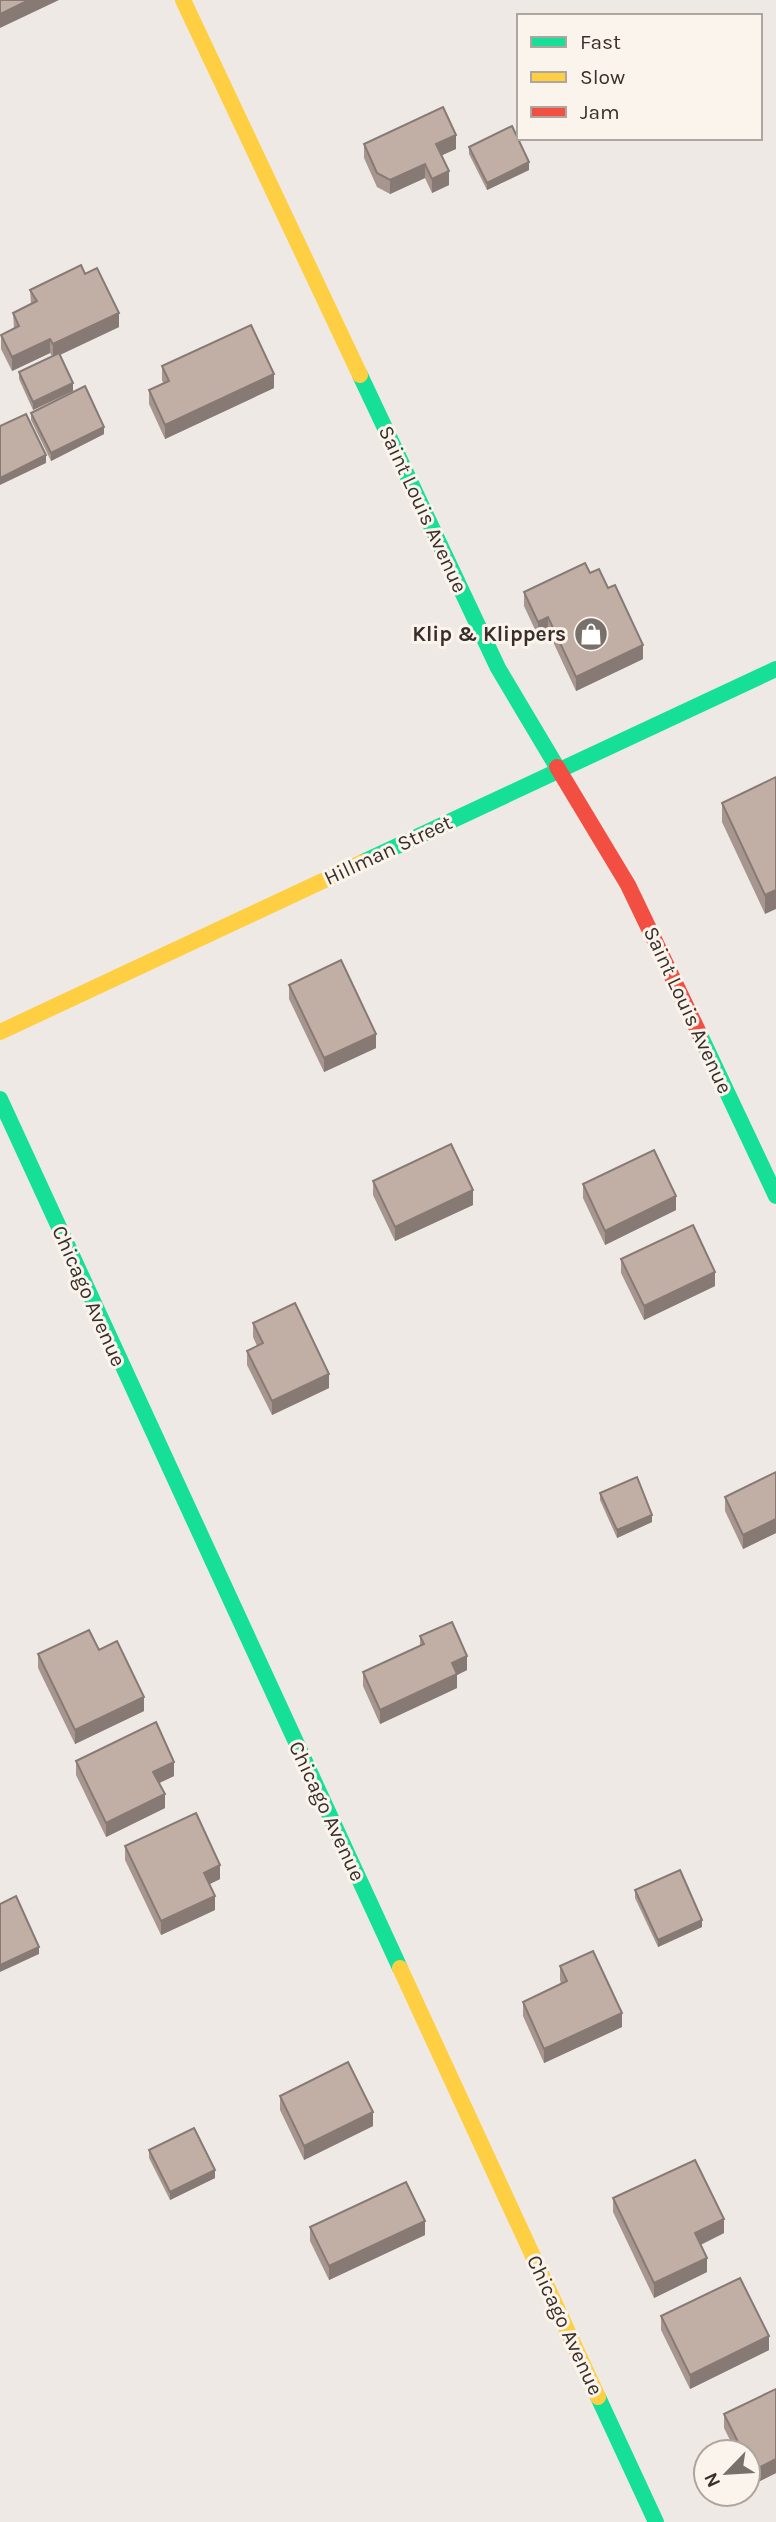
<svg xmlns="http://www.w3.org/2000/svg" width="776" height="2522" font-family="Karla,sans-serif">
<rect width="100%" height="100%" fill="#eee9e4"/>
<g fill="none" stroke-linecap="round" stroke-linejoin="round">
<g stroke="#16e098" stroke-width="16">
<polyline points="360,375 498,668 557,767"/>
<polyline points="363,862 776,669"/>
<polyline points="700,1035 776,1196"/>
<polyline points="0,1099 400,1968"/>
<polyline points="598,2397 656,2522"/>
</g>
<g stroke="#ffcf43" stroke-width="16">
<polyline points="183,0 360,375"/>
<polyline points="0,1032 363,862"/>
<polyline points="400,1968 598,2397"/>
</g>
<polyline stroke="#f24e42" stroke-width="16" points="557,767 628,885 700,1035"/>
</g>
<g fill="#a6968f">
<polygon points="364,144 456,149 441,155 449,185 432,193 425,178 390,194 377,187 364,158"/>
<polygon points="469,147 529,170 487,190 469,154"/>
<polygon points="85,274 119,327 60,355 73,391 33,410 19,379 19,372 52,356 50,353 12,371 1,349 1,335 14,328 13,313 31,304 30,290"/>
<polygon points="162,366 274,388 165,439 149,404 149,390 163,383 162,380"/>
<polygon points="31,413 104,434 51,461 31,420"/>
<polygon points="590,573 643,659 576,691 548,631 538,636 524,606 524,592"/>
<polygon points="776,777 765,914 722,822 722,803"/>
<polygon points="289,985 376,1048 324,1072 289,999"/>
<polygon points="373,1181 473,1205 395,1241 373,1195"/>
<polygon points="583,1184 676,1210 605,1245 583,1198"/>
<polygon points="621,1259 715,1286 644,1320 621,1273"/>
<polygon points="253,1323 329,1388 272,1415 247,1365 247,1351 257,1346 253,1337"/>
<polygon points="776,1472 776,1533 743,1549 725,1511 725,1497"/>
<polygon points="600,1493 652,1522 617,1538 600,1500"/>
<polygon points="420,1636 467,1670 457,1675 457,1688 380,1724 363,1686 363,1672 420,1646"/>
<polygon points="99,1650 144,1711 75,1744 38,1668 38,1654"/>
<polygon points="76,1761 174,1776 159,1783 165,1808 106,1837 76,1775"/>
<polygon points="125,1846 220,1879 209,1884 215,1910 161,1935 125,1860"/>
<polygon points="635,1890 702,1927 658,1947 635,1898"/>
<polygon points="560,1966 622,2027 544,2063 523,2016 523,2002 561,1984 560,1980"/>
<polygon points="280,2096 373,2126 304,2160 280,2110"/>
<polygon points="149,2150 215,2178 170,2200 149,2158"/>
<polygon points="613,2198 724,2233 701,2245 707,2272 654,2298 613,2212"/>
<polygon points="310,2227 425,2235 329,2280 310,2241"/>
<polygon points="661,2316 769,2350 690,2389 661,2330"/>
<polygon points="776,2389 776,2473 752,2485 748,2477 748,2452 736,2452 724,2428 724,2414"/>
</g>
<g fill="#877a74">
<polygon points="29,0 59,0 0,28 0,14"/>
<polygon points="456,135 456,149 436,158 436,144"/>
<polygon points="529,162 529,170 487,190 487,183"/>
<polygon points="425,164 425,178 390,194 390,180"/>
<polygon points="449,171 449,185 432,193 432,179"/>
<polygon points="119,313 119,327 53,358 53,344"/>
<polygon points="50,339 50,353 12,371 12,357"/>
<polygon points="274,374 274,388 165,439 165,425"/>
<polygon points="73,383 73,391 33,410 33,402"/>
<polygon points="104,427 104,434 51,461 51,453"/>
<polygon points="46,455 46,463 0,485 0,478"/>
<polygon points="548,617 548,631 538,636 538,622"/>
<polygon points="643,645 643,659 576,691 576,677"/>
<polygon points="776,890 776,909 765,914 765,895"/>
<polygon points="376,1034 376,1048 324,1072 324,1058"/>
<polygon points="473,1190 473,1205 395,1241 395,1227"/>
<polygon points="676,1196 676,1210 605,1245 605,1231"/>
<polygon points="715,1272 715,1286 644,1320 644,1306"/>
<polygon points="329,1374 329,1388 272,1415 272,1401"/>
<polygon points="652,1515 652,1522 617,1538 617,1530"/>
<polygon points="776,1519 776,1533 743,1549 743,1535"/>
<polygon points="467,1656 467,1670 457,1675 457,1688 380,1724 380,1710 452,1663"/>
<polygon points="144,1697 144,1711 75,1744 75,1730"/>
<polygon points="174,1762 174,1776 153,1786 153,1772"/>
<polygon points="165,1794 165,1808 106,1837 106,1823"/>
<polygon points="220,1865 220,1879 204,1887 204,1873"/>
<polygon points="215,1896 215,1910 161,1935 161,1921"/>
<polygon points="702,1920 702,1927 658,1947 658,1940"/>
<polygon points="39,1947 39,1954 0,1972 0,1965"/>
<polygon points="622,2013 622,2027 544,2063 544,2049"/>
<polygon points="373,2112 373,2126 304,2160 304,2146"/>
<polygon points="215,2170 215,2178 170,2200 170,2192"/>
<polygon points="724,2219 724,2233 695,2247 695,2233"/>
<polygon points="425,2221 425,2235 329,2280 329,2266"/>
<polygon points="707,2258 707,2272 654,2298 654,2283"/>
<polygon points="769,2336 769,2350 690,2389 690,2375"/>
<polygon points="776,2459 776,2473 752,2485 752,2471"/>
</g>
<g fill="#c1afa6" stroke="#877a74" stroke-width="2">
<polygon points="0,0 29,0 0,14"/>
<polygon points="443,107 456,135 436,144 449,171 432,179 425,164 390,180 377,173 364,144"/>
<polygon points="512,126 529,162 487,183 469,147"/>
<polygon points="81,265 85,274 97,268 119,313 53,344 50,339 12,357 1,335 19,326 13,313 37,301 30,290"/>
<polygon points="251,325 274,374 165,425 149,390 169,381 162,366"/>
<polygon points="59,353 73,383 33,402 19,372"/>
<polygon points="85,386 104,427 51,453 31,413"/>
<polygon points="26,414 46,455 0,478 0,426"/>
<polygon points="585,563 590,573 599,569 608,588 615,585 643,645 576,677 548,617 538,622 524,592"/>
<polygon points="776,777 776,890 765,895 722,803"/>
<polygon points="341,960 376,1034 324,1058 289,985"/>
<polygon points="451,1144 473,1190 395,1227 373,1181"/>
<polygon points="654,1150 676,1196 605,1231 583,1184"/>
<polygon points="693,1225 715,1272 644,1306 621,1259"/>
<polygon points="295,1303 329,1374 272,1401 247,1351 263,1343 253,1323"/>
<polygon points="776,1472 776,1519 743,1535 725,1497"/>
<polygon points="637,1477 652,1515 617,1530 600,1493"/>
<polygon points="452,1622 467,1656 452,1663 457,1674 380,1710 363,1672 424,1644 420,1636"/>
<polygon points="89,1630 99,1650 117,1641 144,1697 75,1730 38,1654"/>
<polygon points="156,1722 174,1762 153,1772 165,1794 106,1823 76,1761"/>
<polygon points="196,1813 220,1865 204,1873 215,1896 161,1921 125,1846"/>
<polygon points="680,1870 702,1920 658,1940 635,1890"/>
<polygon points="16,1896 39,1947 0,1965 0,1904"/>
<polygon points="593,1951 622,2013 544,2049 523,2002 567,1981 560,1966"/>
<polygon points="348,2062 373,2112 304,2146 280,2096"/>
<polygon points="194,2128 215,2170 170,2192 149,2150"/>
<polygon points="695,2160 724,2219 695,2233 707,2258 654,2283 613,2198"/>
<polygon points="406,2182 425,2221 329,2266 310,2227"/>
<polygon points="740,2278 769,2336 690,2375 661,2316"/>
<polygon points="776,2389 776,2459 752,2471 748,2463 748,2452 743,2452 724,2414"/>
</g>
<defs>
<g id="shop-disc" transform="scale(1.75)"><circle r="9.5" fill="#78706b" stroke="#faf4ec"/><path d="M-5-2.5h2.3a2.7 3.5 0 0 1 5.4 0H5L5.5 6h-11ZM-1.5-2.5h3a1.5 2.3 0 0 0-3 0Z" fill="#fff"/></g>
</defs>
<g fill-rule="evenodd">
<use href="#shop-disc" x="591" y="634"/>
</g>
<g text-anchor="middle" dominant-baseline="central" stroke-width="6" stroke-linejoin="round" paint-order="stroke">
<g font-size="21" fill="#392f2a" stroke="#faf4ec">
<text transform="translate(423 509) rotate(65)">Saint Louis Avenue</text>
<text transform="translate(388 850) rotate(-25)">Hillman Street</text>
<text transform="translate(688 1010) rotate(65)">Saint Louis Avenue</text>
<text transform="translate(89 1296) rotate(66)">Chicago Avenue</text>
<text transform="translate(327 1811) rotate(65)">Chicago Avenue</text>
<text transform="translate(565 2325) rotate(65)">Chicago Avenue</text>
</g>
<g font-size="21" font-weight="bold" fill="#392f2a" stroke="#faf4ec" text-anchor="end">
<text x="566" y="634">Klip &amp; Klippers</text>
</g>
</g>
<rect x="517" y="14" width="245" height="126" fill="#faf4ec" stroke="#ada59e" stroke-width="2"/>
<rect x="531" y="37" width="35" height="10" fill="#16e098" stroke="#ada59e" stroke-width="2"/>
<text x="580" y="49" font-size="21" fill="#392f2a">Fast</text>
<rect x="531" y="72" width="35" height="10" fill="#ffcf43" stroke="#ada59e" stroke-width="2"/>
<text x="580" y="84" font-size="21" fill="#392f2a">Slow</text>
<rect x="531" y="107" width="35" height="10" fill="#f24e42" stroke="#ada59e" stroke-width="2"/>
<text x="580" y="119" font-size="21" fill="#392f2a">Jam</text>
<g transform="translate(727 2473) rotate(245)"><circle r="33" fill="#faf4ec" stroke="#ada59e" stroke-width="2"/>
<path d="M0-5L12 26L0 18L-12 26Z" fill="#78706b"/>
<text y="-10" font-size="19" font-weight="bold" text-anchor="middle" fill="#392f2a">N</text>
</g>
</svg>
